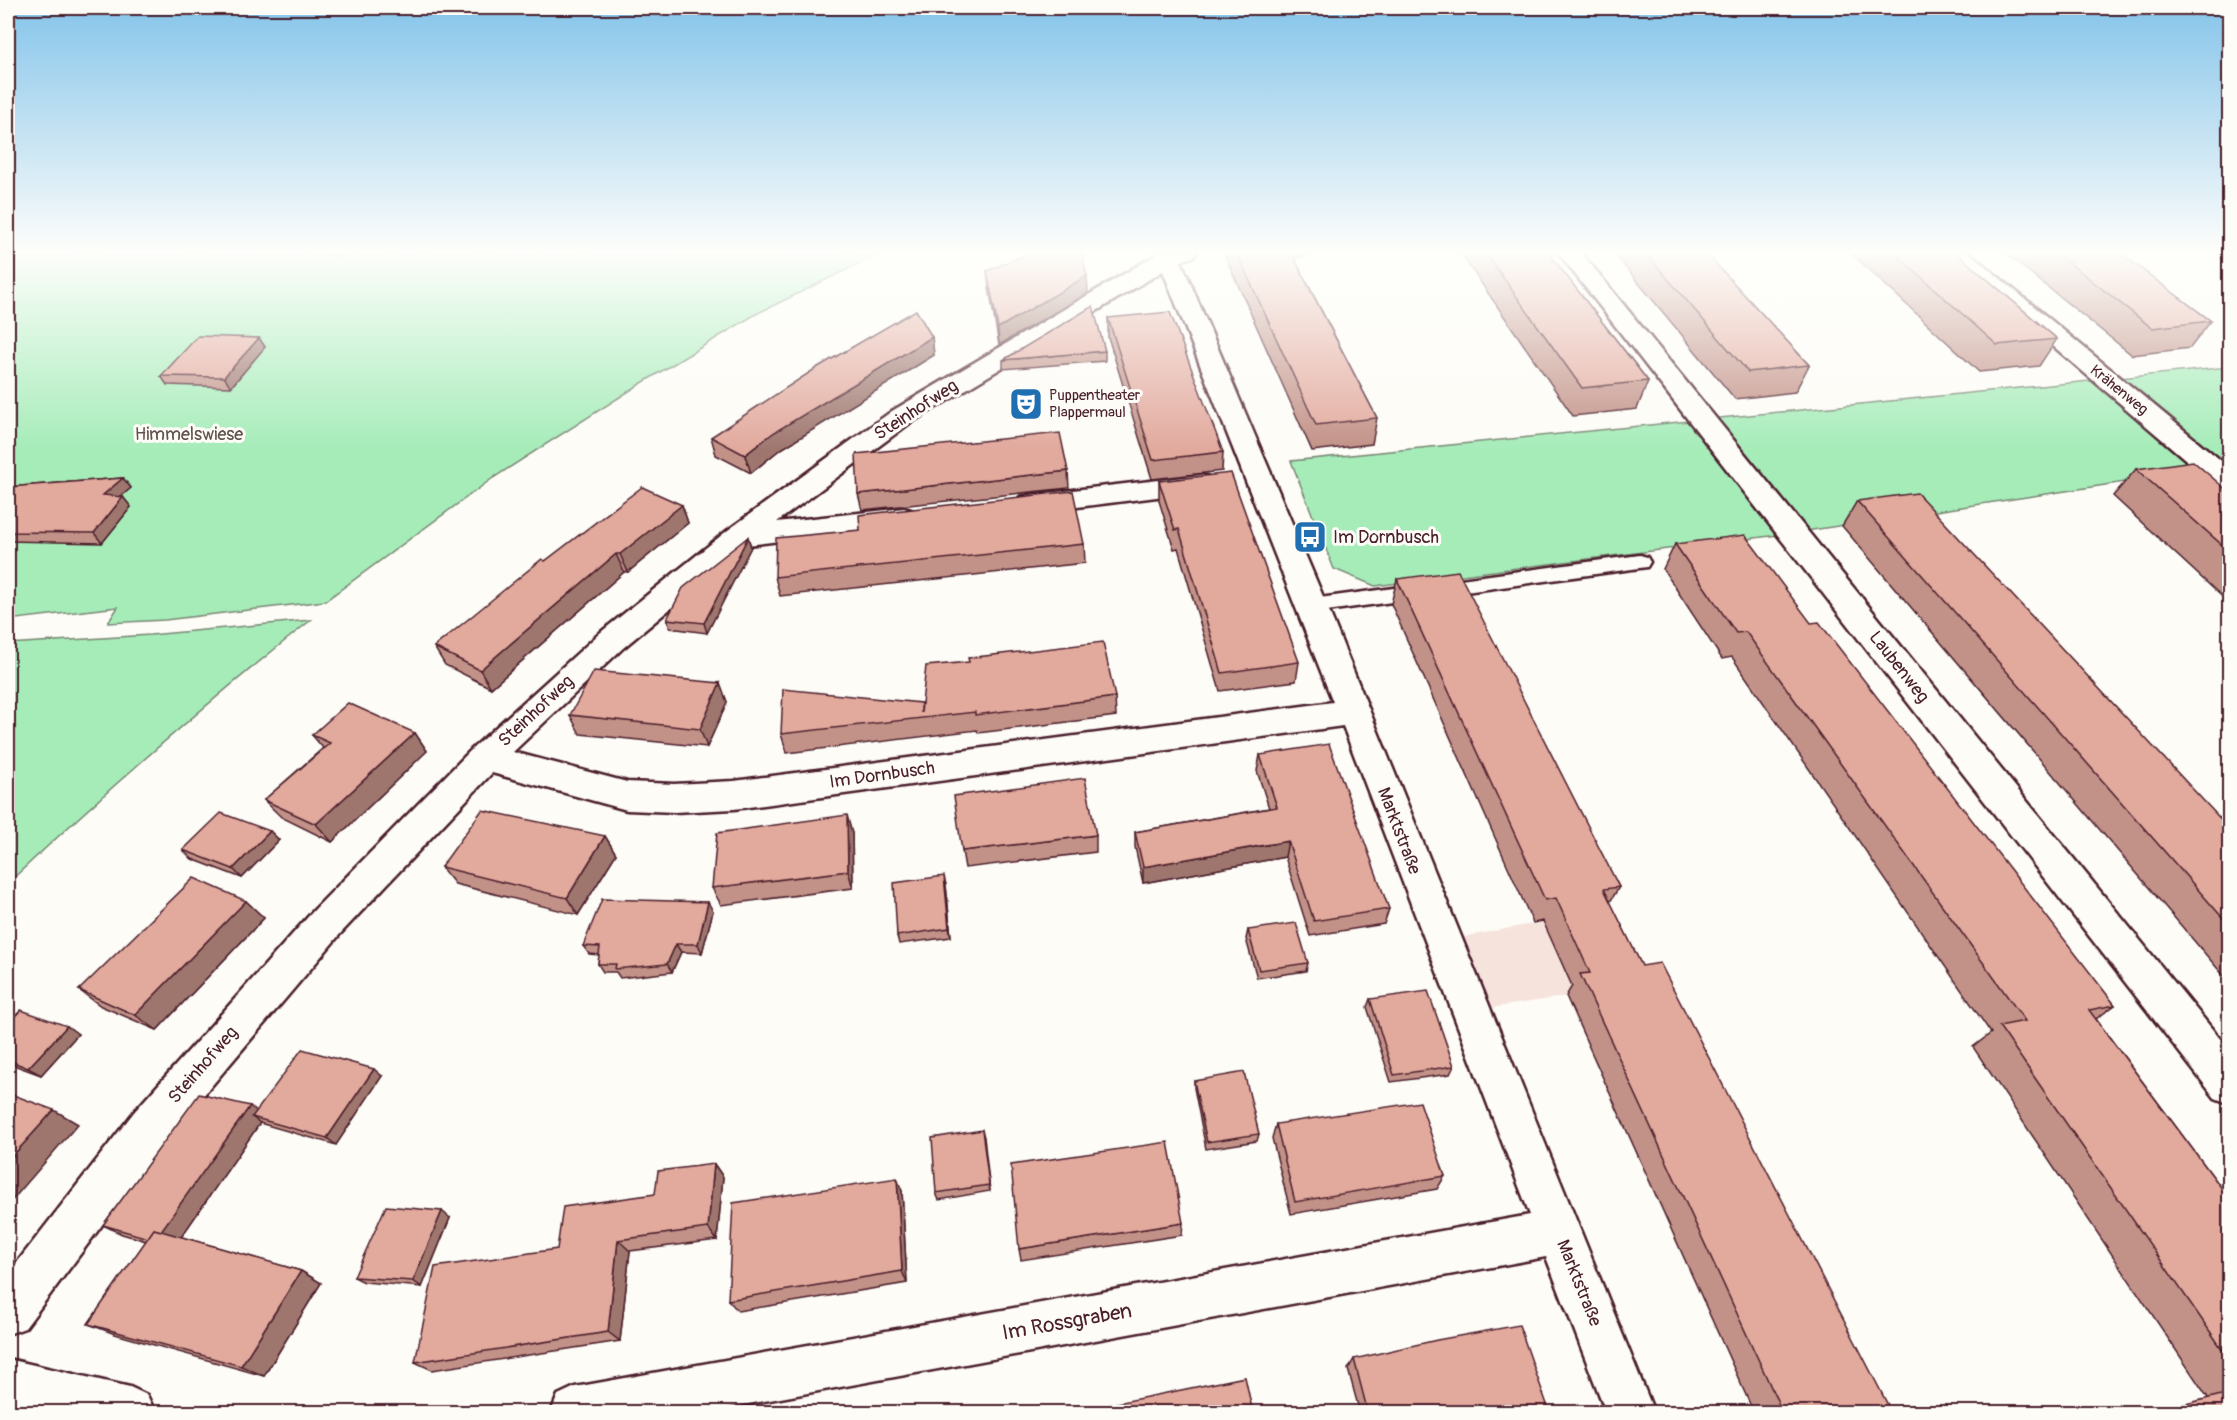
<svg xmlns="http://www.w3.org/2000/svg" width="2237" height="1420" font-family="Pangolin,sans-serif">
<rect width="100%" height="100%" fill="#fdfcf7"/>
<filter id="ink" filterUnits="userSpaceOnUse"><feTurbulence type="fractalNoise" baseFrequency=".0167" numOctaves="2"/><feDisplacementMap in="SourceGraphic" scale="12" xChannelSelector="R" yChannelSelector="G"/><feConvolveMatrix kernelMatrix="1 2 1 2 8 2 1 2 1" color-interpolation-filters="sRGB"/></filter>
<g filter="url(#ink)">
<polygon fill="#f5e3dc" points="1590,913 1576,995 1471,1011 1442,941"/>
<g fill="#a6ecb9" stroke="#788672" stroke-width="1.5">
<polygon points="8,251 885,251 756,314 637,386 493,478 325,601 165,620 108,623 118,607 8,620"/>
<polygon points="2229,367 2229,466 1786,534 1375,586 1334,569 1291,461"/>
<path d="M311,620C206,703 106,791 8,883V644L150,635Z"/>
</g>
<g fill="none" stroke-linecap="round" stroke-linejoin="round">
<g stroke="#4a1f2b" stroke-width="5">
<polygon id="service" points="1640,555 1647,557 1650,562 1647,567 1312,613 1305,611 1302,606 1305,601 1312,599"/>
</g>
<g stroke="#4a1f2b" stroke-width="5">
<g id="minor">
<path d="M1155,251H1197L1194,256L1181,261L1327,606L1654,1412H1606L1546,1257L705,1412H551L558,1395L575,1387L1530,1215L1343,726L734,809L674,812L627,810L492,773L341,933L164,1142L25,1328L8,1334V1274L134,1112L315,909L473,748L601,632L728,530L892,411L1156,255ZM1163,271L1333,702L734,781L674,784L627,782L513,752L623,648L747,545L914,525L918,518L914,511L904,508L777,522L910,423Z"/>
<polygon points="1557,251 1580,251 2230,1051 2230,1104 2215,1098"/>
<polygon points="1942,251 1967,251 2230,468 2230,492 2220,489"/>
<polygon points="1202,475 1212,478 1216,484 1212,490 1030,513 1020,511 1016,504 1020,497 1030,495"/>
<polygon points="8,1359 130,1387 147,1395 155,1412 30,1412 8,1407"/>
</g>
</g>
<use href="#service" fill="#fdfcf7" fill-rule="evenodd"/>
<use href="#minor" fill="#fdfcf7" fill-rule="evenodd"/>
</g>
<g fill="#c29187" stroke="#4a1f2b" stroke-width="1.5">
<polygon points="301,251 354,251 350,256 302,253"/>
<polygon points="375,251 399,251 394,255"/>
<polygon points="1223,251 1318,251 1295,259 1377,418 1372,444 1312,451"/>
<polygon points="1459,251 1547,251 1648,381 1637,409 1573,416"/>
<polygon points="1612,251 1704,251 1809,365 1795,392 1735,399"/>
<polygon points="1849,251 1954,251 2057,339 2039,366 1979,372"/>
<polygon points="2003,251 2117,251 2211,321 2190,348 2132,355"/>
<polygon points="987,271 1088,293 999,345 989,288"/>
<polygon points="1108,318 1223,452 1222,471 1152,479 1108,337"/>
<polygon points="932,337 934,355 778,451 751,473 716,455 711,437"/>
<polygon points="259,338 265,347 231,387 167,385 161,376"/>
<polygon points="1105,351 1105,361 1003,369 1003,360"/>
<polygon points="2136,469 2229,492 2229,603 2113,496"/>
<polygon points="1068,471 1069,488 862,510 858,494"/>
<polygon points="123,478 131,488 120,497 123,497 131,507 102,543 8,541 8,487"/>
<polygon points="1159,481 1299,662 1296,681 1220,691 1178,548 1174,549 1159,501"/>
<polygon points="1857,501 2229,828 2229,982 1842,526"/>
<polygon points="682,505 688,523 628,572 624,572 491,688 445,665 434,647 545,561"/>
<polygon points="860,530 1084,544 1085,563 780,596 775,577"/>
<polygon points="748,537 751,547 707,633 670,628 667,619"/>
<polygon points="1675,544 1811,623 2115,1005 2096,1019 2229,1198 2229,1413 2208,1398 1973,1047 1991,1033 1732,657 1722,659 1663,569"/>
<polygon points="1397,579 1619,887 1610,902 1642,966 1892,1413 1754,1413 1566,996 1572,986 1543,921 1533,923 1391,604"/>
<polygon points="720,683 727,702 707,747 580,734 570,715"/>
<polygon points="1115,697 1116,716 978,733 977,730 787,753 781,734 922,707"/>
<polygon points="415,733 427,751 332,842 281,817 264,800 323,748 312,735"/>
<polygon points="1260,755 1389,909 1384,924 1310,936 1285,857 1143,883 1135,847 1135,832 1269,808 1257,771"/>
<polygon points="270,831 279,840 242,878 192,859 183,850"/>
<polygon points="852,833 853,888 721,905 712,888"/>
<polygon points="1096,835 1096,852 965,868 962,851"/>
<polygon points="605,836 616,854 578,915 455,884 441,867"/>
<polygon points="946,885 951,937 899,944 897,936"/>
<polygon points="246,901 264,918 157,1030 101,1006 79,990"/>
<polygon points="713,911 702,953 681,952 672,972 620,978 616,972 603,972 598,964 599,955 589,954 583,946"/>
<polygon points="1248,930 1308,963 1306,971 1257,978 1246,939"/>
<polygon points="1370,999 1454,1066 1450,1074 1391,1082 1367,1007"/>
<polygon points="8,1023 67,1026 78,1034 41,1075 8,1063"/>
<polygon points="382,1076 336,1145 263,1124 260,1123 181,1237 301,1271 321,1283 264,1376 115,1334 88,1324 146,1241 122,1234 103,1225 257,1111"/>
<polygon points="1194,1081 1259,1134 1257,1141 1206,1149 1194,1088"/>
<polygon points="1276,1124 1445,1176 1437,1189 1291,1214 1272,1138"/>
<polygon points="982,1130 990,1191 939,1200 936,1193"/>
<polygon points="714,1164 723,1177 717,1240 630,1251 620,1341 432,1370 415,1362 557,1249 655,1194"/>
<polygon points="902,1191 907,1283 738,1311 728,1300"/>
<polygon points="450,1218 422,1287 364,1282 354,1277"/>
<polygon points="1183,1223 1182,1235 1021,1260 1019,1249"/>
<polygon points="1354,1359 1550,1413 1360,1413 1348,1369"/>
</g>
<g fill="#9e766e" stroke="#4a1f2b" stroke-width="1.5">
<polygon points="348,251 354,251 350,256"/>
<polygon points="392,251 399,251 394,255"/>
<polygon points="1283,251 1318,251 1281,264"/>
<polygon points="1087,276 1088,293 999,345 998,328"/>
<polygon points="932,337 934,355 778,451 751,473 745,455 773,433"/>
<polygon points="259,338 265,347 231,387 224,377"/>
<polygon points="123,478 131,488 111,505 103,495"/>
<polygon points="123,497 131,507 102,543 94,533"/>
<polygon points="682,505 688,523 628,572 620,554"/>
<polygon points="748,537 751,547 707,633 704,623"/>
<polygon points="616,554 624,572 491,688 480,670"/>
<polygon points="720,683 727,702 707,747 700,729"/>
<polygon points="415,733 427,751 332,842 316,824"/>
<polygon points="847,815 852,833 853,888 848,871"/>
<polygon points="270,831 279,840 242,878 233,869"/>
<polygon points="605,836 616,854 578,915 567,898"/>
<polygon points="1288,841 1285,857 1143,883 1143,867"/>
<polygon points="944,876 946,885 951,937 949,928"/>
<polygon points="246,901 264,918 157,1030 135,1015"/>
<polygon points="708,902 713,911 702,953 698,944"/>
<polygon points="676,944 681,952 672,972 667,964"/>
<polygon points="67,1026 78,1034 41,1075 28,1068"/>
<polygon points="374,1069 382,1076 336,1145 327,1138"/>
<polygon points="250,1106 265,1117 252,1117 260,1123 173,1249 155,1239"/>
<polygon points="54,1110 78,1124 8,1205 8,1161"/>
<polygon points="982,1130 984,1137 990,1191 989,1185"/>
<polygon points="714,1164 723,1177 717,1240 708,1228"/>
<polygon points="897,1178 902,1191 907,1283 902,1271"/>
<polygon points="442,1211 450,1218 422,1287 413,1281"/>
<polygon points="618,1240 630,1251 620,1341 608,1332"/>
<polygon points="301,1271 321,1283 264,1376 241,1366"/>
</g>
<g fill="#e2a99d" stroke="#4a1f2b" stroke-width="1.5">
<polygon points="1033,251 1081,251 1087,276 998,328 987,271"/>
<polygon points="1236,251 1290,251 1377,418 1316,425"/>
<polygon points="1484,251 1547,251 1648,381 1582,388"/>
<polygon points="1644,251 1704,251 1809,365 1748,372"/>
<polygon points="1892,251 1954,251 2057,339 1997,345"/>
<polygon points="2054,251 2117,251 2211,321 2152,328"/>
<polygon points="1093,306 1105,351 1003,360"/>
<polygon points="916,310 932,337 773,433 745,455 711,437 818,367"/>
<polygon points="1170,312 1223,452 1153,460 1108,318"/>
<polygon points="198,336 259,338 224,377 161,376"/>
<polygon points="1060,433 1068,471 858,494 856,454"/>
<polygon points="2193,461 2229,492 2229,551 2136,469"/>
<polygon points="1231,473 1299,662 1222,673 1179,529 1175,530 1159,481"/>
<polygon points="123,478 103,495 123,497 94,533 8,532 8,487"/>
<polygon points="642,487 682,505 620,554 616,554 480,670 434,647 542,559 545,561"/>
<polygon points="1073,491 1084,544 775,577 776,538 860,530 859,515"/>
<polygon points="1917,493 2229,828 2229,925 1857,501"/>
<polygon points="1745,535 1811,623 1819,622 2115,1005 2089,1010 2229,1198 2229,1359 1999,1026 2025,1021 1746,632 1736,633 1675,544"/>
<polygon points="748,537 704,623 667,619 683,588"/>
<polygon points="1458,571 1619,887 1604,889 1642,966 1660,963 1892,1413 1783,1413 1580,974 1590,973 1556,898 1545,900 1397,579"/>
<polygon points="1103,642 1115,697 975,715 975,712 781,734 783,689 921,703 921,713 926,666 969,662 968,658"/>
<polygon points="594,671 720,683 700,729 570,715"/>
<polygon points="348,703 415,733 316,824 264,800 330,743 312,735"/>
<polygon points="1329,744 1389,909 1314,921 1288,841 1143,867 1135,832 1277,807 1260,755"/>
<polygon points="1085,778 1096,835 962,851 954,796"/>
<polygon points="482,810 605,836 567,898 441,867"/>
<polygon points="221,813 270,831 233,869 183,850"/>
<polygon points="847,815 848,871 712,888 717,833"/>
<polygon points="944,876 949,928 897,936 894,883"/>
<polygon points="194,878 246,901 135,1015 79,990"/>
<polygon points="602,899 708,902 698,944 676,944 667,964 615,969 616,964 598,964 600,947 583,946"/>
<polygon points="1296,923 1308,963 1259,970 1248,930"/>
<polygon points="1428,991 1454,1066 1394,1075 1370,999"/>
<polygon points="21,1010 67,1026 28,1068 8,1060 8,1023"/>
<polygon points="302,1049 374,1069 327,1138 252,1117"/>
<polygon points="1244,1072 1259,1134 1207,1142 1194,1081"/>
<polygon points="8,1093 54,1110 8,1161"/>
<polygon points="199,1094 250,1106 161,1231 154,1229 148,1238 103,1225"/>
<polygon points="1420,1102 1445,1176 1295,1202 1276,1124"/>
<polygon points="982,1130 989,1185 936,1193 932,1138"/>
<polygon points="1168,1142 1183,1223 1019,1249 1011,1165"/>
<polygon points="714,1164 708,1228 618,1240 608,1332 415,1362 435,1267 557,1249 563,1207 655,1194 658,1171"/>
<polygon points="897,1178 902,1271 728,1300 733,1203"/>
<polygon points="386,1206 442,1211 413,1281 354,1277"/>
<polygon points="154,1229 301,1271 241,1366 88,1324"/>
<polygon points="1519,1325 1550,1413 1368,1413 1354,1359 1437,1340"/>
<polygon points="1245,1377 1253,1413 1073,1413 1073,1412"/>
<polygon points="2229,1393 2229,1413 2150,1413"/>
</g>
</g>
<linearGradient id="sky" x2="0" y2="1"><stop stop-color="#84c4ea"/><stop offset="0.56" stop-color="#fefefb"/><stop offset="1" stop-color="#fefefb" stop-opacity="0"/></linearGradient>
<rect width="2237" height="450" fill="url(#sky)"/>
<defs>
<g id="theatre-square" transform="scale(1.725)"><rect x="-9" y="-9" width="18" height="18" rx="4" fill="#1f6fb2" stroke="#fdfcf7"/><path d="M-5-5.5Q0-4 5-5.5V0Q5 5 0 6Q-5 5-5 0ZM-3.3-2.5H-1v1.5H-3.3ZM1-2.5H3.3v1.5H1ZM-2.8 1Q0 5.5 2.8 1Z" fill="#fff"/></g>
<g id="bus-square" transform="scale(1.725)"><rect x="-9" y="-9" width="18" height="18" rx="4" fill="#1f6fb2" stroke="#fdfcf7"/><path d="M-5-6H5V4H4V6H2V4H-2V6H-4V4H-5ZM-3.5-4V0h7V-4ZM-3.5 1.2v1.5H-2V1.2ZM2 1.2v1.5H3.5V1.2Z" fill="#fff"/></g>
</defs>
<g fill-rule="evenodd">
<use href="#theatre-square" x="1026" y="404"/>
<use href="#bus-square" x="1310" y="537"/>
</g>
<g text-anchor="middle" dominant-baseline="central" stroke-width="6" stroke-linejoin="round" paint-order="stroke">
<g font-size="15" fill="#4a1f2b" stroke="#fdfcf7">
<text transform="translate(2119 390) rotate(39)">Krähenweg</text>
</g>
<g font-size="15" fill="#4a1f2b" stroke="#fdfcf7" text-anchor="start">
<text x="1049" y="395">Puppentheater<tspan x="1049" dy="17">Plappermaul</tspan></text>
</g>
<g font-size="18" fill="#4a1f2b" stroke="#fdfcf7">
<text transform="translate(916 410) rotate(-33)">Steinhofweg</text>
<text transform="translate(1899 667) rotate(52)">Laubenweg</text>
<text transform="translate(536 711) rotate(-43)">Steinhofweg</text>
<text transform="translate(882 775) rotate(-8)">Im Dornbusch</text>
<text transform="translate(1399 831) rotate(69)">Marktstraße</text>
<text transform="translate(203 1065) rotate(-49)">Steinhofweg</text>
<text transform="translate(1579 1283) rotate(68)">Marktstraße</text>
</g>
<g font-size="18" fill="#61524e" stroke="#fdfcf7">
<text x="189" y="434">Himmelswiese</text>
</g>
<g font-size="18" fill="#4a1f2b" stroke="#fdfcf7" text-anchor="start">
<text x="1333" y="537">Im Dornbusch</text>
</g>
<g font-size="21" fill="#4a1f2b" stroke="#fdfcf7">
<text transform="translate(1067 1322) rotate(-10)">Im Rossgraben</text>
</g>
</g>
<rect width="2237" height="1420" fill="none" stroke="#fdfcf7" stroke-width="30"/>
<rect x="15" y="15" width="2207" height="1390" fill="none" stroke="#4a1f2b" stroke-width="2" filter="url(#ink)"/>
</svg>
